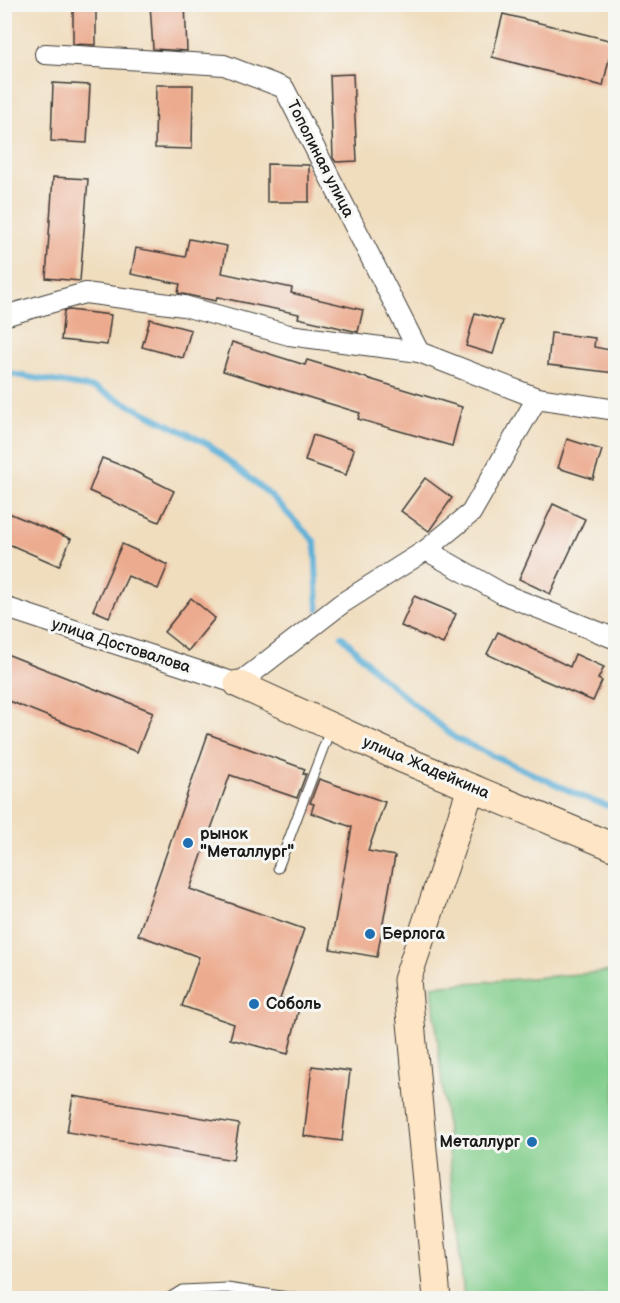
<svg xmlns="http://www.w3.org/2000/svg" width="620" height="1303" font-family="'Balsamiq Sans',sans-serif">
<rect width="100%" height="100%" fill="#f6f6f2"/>
<filter id="ink" filterUnits="userSpaceOnUse"><feTurbulence type="fractalNoise" baseFrequency=".0167" numOctaves="2"/><feDisplacementMap in="SourceGraphic" scale="12" xChannelSelector="R" yChannelSelector="G"/><feConvolveMatrix kernelMatrix="1 2 1 2 8 2 1 2 1" color-interpolation-filters="sRGB"/></filter>
<filter id="wash" filterUnits="userSpaceOnUse"><feTurbulence type="fractalNoise" baseFrequency=".008" numOctaves="4" result="noise"/><feDisplacementMap in="SourceGraphic" scale="24" xChannelSelector="R" yChannelSelector="G"/><feGaussianBlur stdDeviation="1.35" result="paint"/><feColorMatrix in="noise" values="0 0 0 0 0 0 0 0 0 0 0 0 0 0 0 0 0 1.4 0 .05"/><feComposite in="paint" operator="in"/></filter>
<g filter="url(#wash)">
<rect width="100%" height="100%" fill="#f0ddbe"/>
<polygon fill="#81cd8b" stroke="#4e7454" stroke-width="1.5" points="615,971 615,1298 464,1298 432,986"/>
<g fill="none" stroke-linecap="round" stroke-linejoin="round">
<g stroke="#5bafd7" stroke-width="6">
<polyline points="4,373 95,388 208,444 270,495 315,542 318,609"/>
<polyline points="342,636 378,674 455,738 583,797 616,809"/>
</g>
</g>
<g id="blocks">
<g fill="#ecab8f">
<polygon points="73,4 96,4 96,45 73,44"/>
<polygon points="150,4 185,4 187,51 153,49"/>
<polygon points="503,14 613,41 603,86 492,57"/>
<polygon points="353,74 357,161 336,162 333,158 330,75"/>
<polygon points="53,83 90,85 87,143 51,141"/>
<polygon points="156,85 193,85 192,149 155,148"/>
<polygon points="267,164 309,165 309,202 267,202"/>
<polygon points="53,177 88,179 80,281 46,278"/>
<polygon points="189,239 227,246 222,273 292,288 291,293 363,310 358,332 298,318 299,314 217,297 216,301 178,293 180,284 131,274 136,248 185,257"/>
<polygon points="69,310 111,315 107,345 61,340 64,311"/>
<polygon points="475,313 503,321 493,354 466,346"/>
<polygon points="150,319 191,330 183,358 142,347"/>
<polygon points="551,333 595,338 594,347 615,351 615,373 548,365"/>
<polygon points="232,342 305,365 307,360 462,407 452,446 358,419 360,413 223,371"/>
<polygon points="313,435 354,449 346,475 305,461"/>
<polygon points="567,439 602,450 593,479 558,468"/>
<polygon points="102,458 128,468 174,491 159,522 89,491"/>
<polygon points="425,478 452,498 429,531 401,511"/>
<polygon points="553,504 585,519 550,594 519,579"/>
<polygon points="4,511 71,539 59,566 4,542"/>
<polygon points="122,544 168,565 158,589 128,576 109,617 93,610"/>
<polygon points="414,596 456,614 443,644 401,626"/>
<polygon points="191,598 215,618 188,651 164,632"/>
<polygon points="498,632 570,667 575,654 604,667 598,679 602,681 593,701 534,676 487,654"/>
<polygon points="4,653 153,712 137,752 4,699"/>
<polygon points="208,734 305,769 303,774 306,774 297,798 230,775 190,889 304,929 280,999 300,1004 288,1054 230,1039 234,1024 182,1006 199,957 138,935"/>
<polygon points="319,779 385,802 368,851 395,856 377,957 330,949 352,827 311,813 314,804 310,803"/>
<polygon points="312,1066 350,1071 342,1141 304,1136"/>
<polygon points="73,1096 239,1124 233,1160 67,1132"/>
</g>
</g>
</g>
<g filter="url(#ink)">
<use href="#blocks" fill-opacity="0" stroke="#3c3934" stroke-width="1.5"/>
<g fill="none" stroke-linecap="round" stroke-linejoin="round">
<g stroke="#3c3934" stroke-width="11">
<g id="lane">
<polyline points="278,868 330,730"/>
<polyline points="169,1298 182,1290 227,1288 295,1298"/>
</g>
</g>
<g stroke="#3c3934" stroke-width="22">
<g id="street">
<polyline points="45,54 224,65 284,88 419,352 537,398 616,410"/>
<polyline points="4,316 85,293 184,306 289,335 419,352"/>
<polyline points="426,550 503,594 616,639"/>
<polyline points="4,607 238,684 341,604 426,550 471,513 537,398"/>
</g>
</g>
<g stroke="#3c3934" stroke-width="29">
<g id="secondary">
<polyline points="238,684 400,758 616,848"/>
<polyline points="437,1298 407,980 471,788"/>
</g>
</g>
<use href="#lane" stroke="#fff" stroke-width="9"/>
<use href="#street" stroke="#fff" stroke-width="20"/>
<use href="#secondary" stroke="#fde5c5" stroke-width="27"/>
</g>
</g>
<g fill="#1f6fb2" stroke="#f6f6f2" stroke-width="2">
<circle cx="188" cy="843" r="6"/>
<circle cx="370" cy="934" r="6"/>
<circle cx="254" cy="1004" r="6"/>
<circle cx="532" cy="1142" r="6"/>
</g>
<g text-anchor="middle" dominant-baseline="central" stroke-width="6" stroke-linejoin="round" paint-order="stroke">
<g font-size="16" fill="#1c1c1c" stroke="#f6f6f2">
<text transform="translate(320 159) rotate(63)">Тополиная улица</text>
<text transform="translate(121 646) rotate(18)">улица Достовалова</text>
<text transform="translate(426 768) rotate(23)">улица Жадейкина</text>
</g>
<g font-size="16" font-weight="bold" fill="#1c1c1c" stroke="#f6f6f2" text-anchor="start">
<text x="200" y="834">рынок<tspan x="200" dy="18">"Металлург"</tspan></text>
<text x="382" y="934">Берлога</text>
<text x="266" y="1004">Соболь</text>
<text x="520" y="1142" text-anchor="end">Металлург</text>
</g>
</g>
<rect width="620" height="1303" fill="none" stroke="#f6f6f2" stroke-width="24"/>
</svg>
